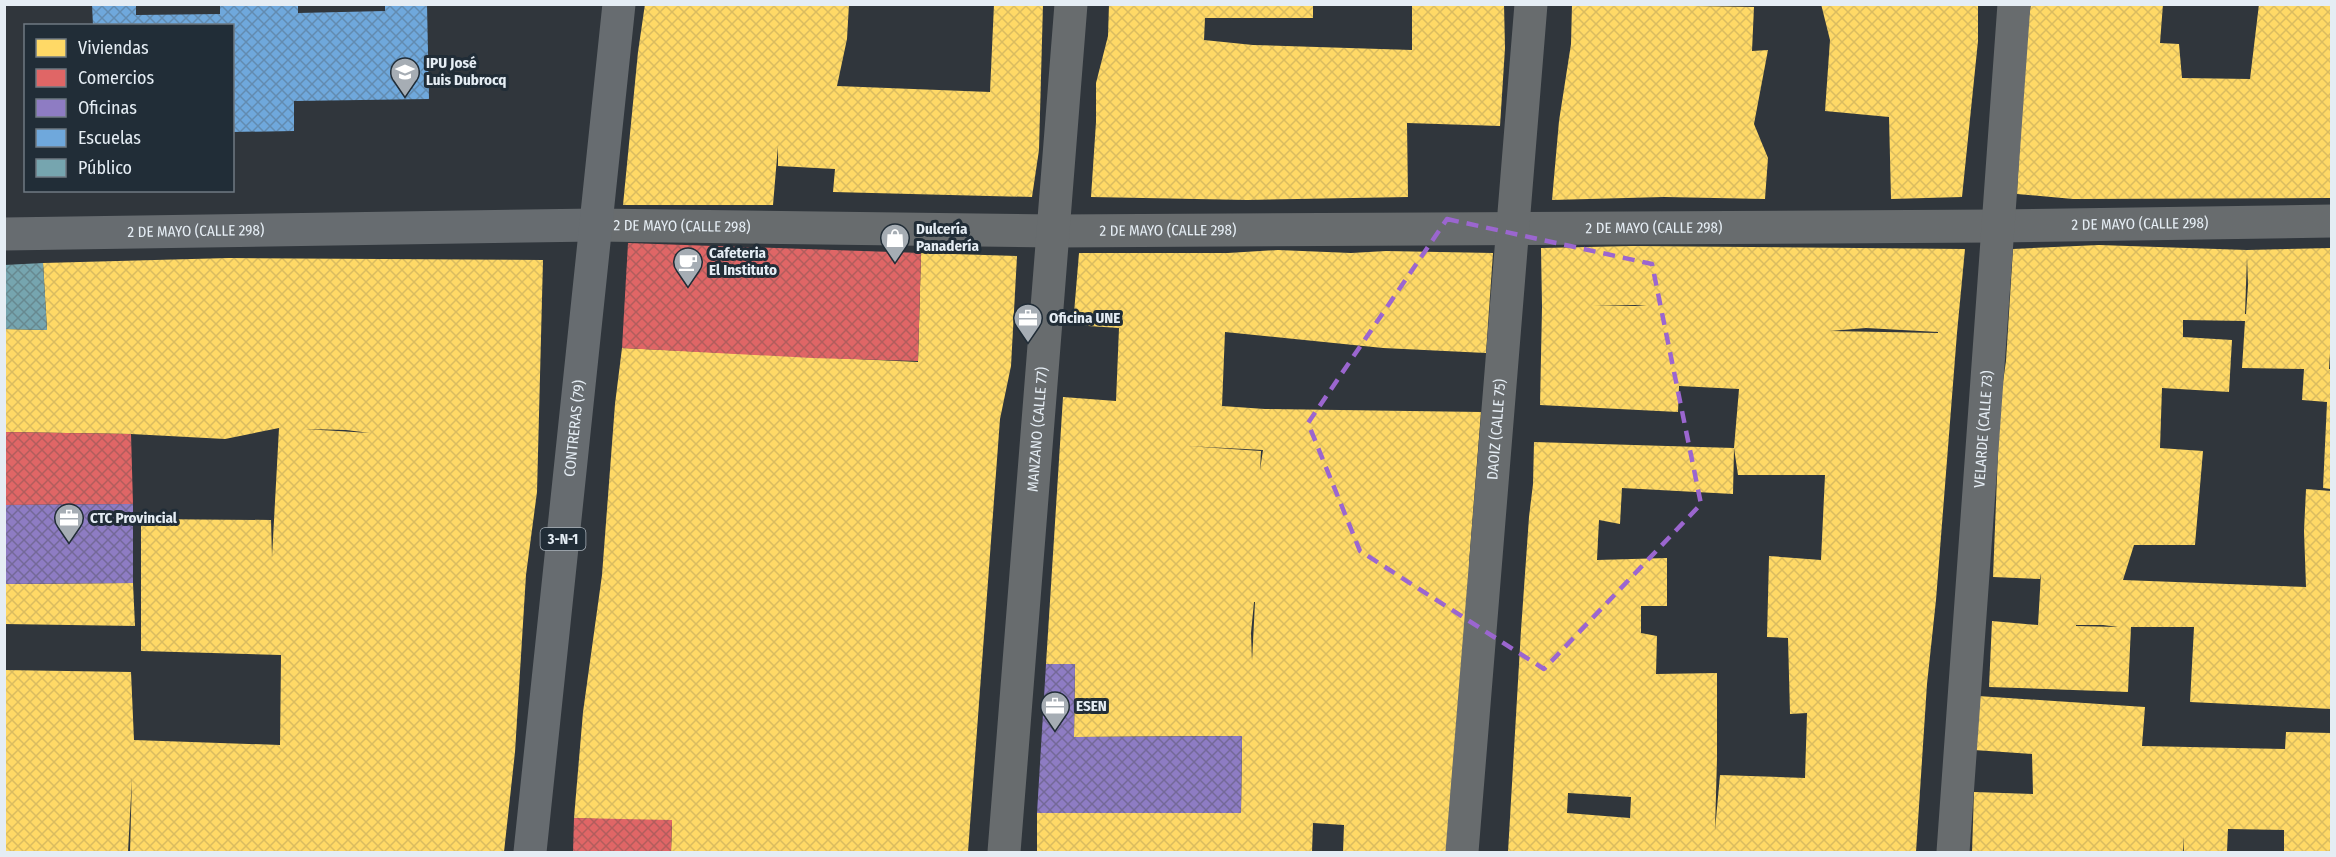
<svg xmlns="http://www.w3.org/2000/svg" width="2336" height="857" font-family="'Fira Sans Condensed',sans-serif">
<defs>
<pattern id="homes-cross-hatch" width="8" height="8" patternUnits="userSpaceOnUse" patternTransform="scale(1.5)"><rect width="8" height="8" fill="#ffd966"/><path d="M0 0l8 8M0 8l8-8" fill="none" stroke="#dabc60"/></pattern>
<pattern id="shops-cross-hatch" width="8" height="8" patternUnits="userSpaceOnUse" patternTransform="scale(1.5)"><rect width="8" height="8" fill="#e06666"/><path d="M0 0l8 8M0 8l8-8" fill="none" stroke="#b25d5d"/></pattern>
<pattern id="offices-cross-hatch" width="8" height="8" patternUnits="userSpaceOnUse" patternTransform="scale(1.5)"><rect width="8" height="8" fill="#8e7cc3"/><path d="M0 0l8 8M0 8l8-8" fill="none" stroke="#746998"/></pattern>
<pattern id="schools-cross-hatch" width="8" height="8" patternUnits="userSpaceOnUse" patternTransform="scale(1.5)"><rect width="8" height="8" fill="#6fa8dc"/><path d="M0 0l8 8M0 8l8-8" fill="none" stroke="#628bb0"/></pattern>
<pattern id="public-cross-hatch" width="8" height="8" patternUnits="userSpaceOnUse" patternTransform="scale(1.5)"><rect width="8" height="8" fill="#76a5af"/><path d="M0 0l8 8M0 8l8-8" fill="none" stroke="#678990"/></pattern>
</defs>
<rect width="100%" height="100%" fill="#30363c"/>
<g fill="url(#homes-cross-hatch)" fill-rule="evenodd">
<polygon points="645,4 849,4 847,39 837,86 990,92 994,4 1043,4 1039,150 1032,197 833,192 835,169 778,166 778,146 773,205 623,205 638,52"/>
<polygon points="1109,4 1313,4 1313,18 1205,18 1204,40 1253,45 1412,50 1412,4 1504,4 1505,48 1500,126 1407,123 1408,197 1247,200 1091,197 1096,122 1096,83 1108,36"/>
<polygon points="1572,4 1754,7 1752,51 1768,50 1754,124 1768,158 1765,199 1664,197 1552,200 1559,121 1571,44"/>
<polygon points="1821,4 1978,4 1978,41 1962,197 1891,199 1889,117 1825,111 1830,40"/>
<polygon points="2031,4 2163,4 2160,43 2179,44 2182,78 2250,79 2259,4 2331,4 2331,198 2073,199 2017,194 2025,40"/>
<path d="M2099,245L2247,250L2331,248V337L2329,369H2331V489L2323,488L2327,402L2302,400L2304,369L2242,368L2245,321L2183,320V337L2232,340L2229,392L2162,388L2160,448L2203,451L2195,545H2134L2123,580L2306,587L2304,531L2306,489L2331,491V709L2190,702L2194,627H2131L2128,692L1989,687L1992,621L2038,625L2041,573L2040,579L1993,577L2000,403L2006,361L2013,249ZM2247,257L2248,285L2246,314H2245ZM2103,625L2118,627L2076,626V625Z"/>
<path d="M1633,246L1965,249L1957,333L1936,600L1927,684L1916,852H1508L1521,630L1529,517L1533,484L1534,442L1734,448L1733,494L1622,488L1620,524L1599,520L1597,560L1667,558V606H1641V633L1657,636L1656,674L1717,673V759L1715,830L1720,775L1805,778L1807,713L1790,714L1788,638L1767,637L1769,556L1821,560L1825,475H1738L1734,448L1739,389L1679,386L1678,412L1540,405L1542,307L1541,248ZM1635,305L1647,306H1593ZM1866,328L1938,332V333L1830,331ZM1568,793L1631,797L1630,818L1567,813Z"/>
<path d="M1278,250L1351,253L1386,251L1493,253L1486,353L1383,348L1225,332L1222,406L1265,409L1481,412L1469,563V605L1449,852H1343L1344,825L1313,823L1312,852H1037V813H1241L1242,736L1074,737L1075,664H1046L1063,397L1116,401L1119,328L1073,325L1079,253H1228ZM1187,446L1263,450L1260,470L1261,451ZM1254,602H1255L1252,661L1251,633Z"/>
<polygon points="921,253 1017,256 1011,366 1000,419 968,852 671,852 672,822 574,818 583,712 602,575 615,404 622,348 918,362"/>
<path d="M229,258L543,260L537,492L526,575L515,752L504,852H130L132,777L128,852H4V670L131,672L134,740L280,745L281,655L141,651V519L271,520L272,557L279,428L225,439L131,434L4,432V329L47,330L43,263ZM305,429L346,430L370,433Z"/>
<polygon points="133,583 135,626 4,624 4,584"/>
<polygon points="1978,696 2145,707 2142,746 2285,749 2286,732 2331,733 2331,852 2284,852 2284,830 2228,829 2227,852 2184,852 2184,837 2183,852 1972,852 1974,792 2033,794 2032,754 1974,750"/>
</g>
<g fill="url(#shops-cross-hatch)">
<polygon points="628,243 921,253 918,361 812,358 622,348"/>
<polygon points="4,432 131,434 133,504 4,505"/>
<polygon points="574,818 672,820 671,852 573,852"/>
</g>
<g fill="url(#offices-cross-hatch)">
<polygon points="133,504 133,583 4,584 4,505"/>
<polygon points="1046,664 1075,664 1074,737 1242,736 1241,813 1037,813"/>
</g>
<polygon fill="url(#schools-cross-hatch)" points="92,4 136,4 136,15 220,14 220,4 298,4 298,13 385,11 385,4 427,4 429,99 294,101 294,131 232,132 232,26 93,26"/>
<polygon fill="url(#public-cross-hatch)" points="43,263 47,330 4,329 4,265"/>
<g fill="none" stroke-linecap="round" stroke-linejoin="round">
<g stroke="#686c6e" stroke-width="33">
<path id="s1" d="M596,225L1054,231L1996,226L2332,221"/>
<path id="s2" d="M1004,852L1071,4"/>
<path id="s3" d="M1462,852L1531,4"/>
<path id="s4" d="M1953,852L2014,4"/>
</g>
<g stroke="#676c70" stroke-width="33">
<path id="s5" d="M4,234L596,225"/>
<path id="s6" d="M530,852L619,4"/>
</g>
</g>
<path fill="none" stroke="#9b66cf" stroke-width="4.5" stroke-dasharray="12 8" stroke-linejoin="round" d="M1447,219L1652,264L1701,504L1544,669L1360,551L1308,423Z"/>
<defs>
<g id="school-pin" transform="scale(1.5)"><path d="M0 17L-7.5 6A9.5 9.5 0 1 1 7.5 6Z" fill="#a6adb4" stroke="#212d37"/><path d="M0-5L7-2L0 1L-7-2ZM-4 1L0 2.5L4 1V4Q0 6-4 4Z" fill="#fff"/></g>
<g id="shop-pin" transform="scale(1.5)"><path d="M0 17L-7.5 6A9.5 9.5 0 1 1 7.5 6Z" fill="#a6adb4" stroke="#212d37"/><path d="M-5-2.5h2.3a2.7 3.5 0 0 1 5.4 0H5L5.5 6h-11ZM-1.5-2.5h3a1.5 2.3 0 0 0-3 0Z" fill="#fff"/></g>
<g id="cafe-pin" transform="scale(1.5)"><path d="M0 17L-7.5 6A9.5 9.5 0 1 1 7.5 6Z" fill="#a6adb4" stroke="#212d37"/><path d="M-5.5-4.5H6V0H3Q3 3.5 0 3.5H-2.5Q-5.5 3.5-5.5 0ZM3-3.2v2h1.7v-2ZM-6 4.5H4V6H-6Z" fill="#fff"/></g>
<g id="office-pin" transform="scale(1.5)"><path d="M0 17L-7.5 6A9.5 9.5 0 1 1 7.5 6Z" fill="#a6adb4" stroke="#212d37"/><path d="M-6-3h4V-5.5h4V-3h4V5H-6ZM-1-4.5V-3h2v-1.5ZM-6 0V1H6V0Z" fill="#fff"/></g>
</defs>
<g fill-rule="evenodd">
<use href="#school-pin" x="405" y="72"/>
<use href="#shop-pin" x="895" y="238"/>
<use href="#cafe-pin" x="688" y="262"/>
<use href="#office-pin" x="1028" y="318"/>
<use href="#office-pin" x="69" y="518"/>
<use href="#office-pin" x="1055" y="706"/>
</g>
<g text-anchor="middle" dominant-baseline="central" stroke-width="6" stroke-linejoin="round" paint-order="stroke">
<rect fill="#212d37" stroke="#aab3bb" stroke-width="1.5" x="540.5" y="528" width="45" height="22" rx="4.5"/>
<g font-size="14" font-weight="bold" fill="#e5edf4">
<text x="563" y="539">3-N-1</text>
</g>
<g font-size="15" font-weight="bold" fill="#e5edf4" stroke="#212d37" text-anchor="start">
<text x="426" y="63">IPU José<tspan x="426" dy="17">Luis Dubrocq</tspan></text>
<text x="916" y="229">Dulcería<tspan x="916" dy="17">Panadería</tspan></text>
<text x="709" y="253">Cafeteria<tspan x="709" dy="17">El Instituto</tspan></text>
<text x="1049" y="318">Oficina UNE</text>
<text x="90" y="518">CTC Provincial</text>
<text x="1076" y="706">ESEN</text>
</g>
<g font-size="15" fill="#e5edf4" stroke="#212d37">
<text stroke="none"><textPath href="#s1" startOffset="1544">2 DE MAYO (CALLE 298)</textPath></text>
<text stroke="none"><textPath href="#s1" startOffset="86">2 DE MAYO (CALLE 298)</textPath></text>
<text stroke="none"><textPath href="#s1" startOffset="1058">2 DE MAYO (CALLE 298)</textPath></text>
<text stroke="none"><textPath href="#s1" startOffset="572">2 DE MAYO (CALLE 298)</textPath></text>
<text stroke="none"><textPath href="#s5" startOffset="192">2 DE MAYO (CALLE 298)</textPath></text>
<text stroke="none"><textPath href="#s6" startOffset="426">CONTRERAS (79)</textPath></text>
<text stroke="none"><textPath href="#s3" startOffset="424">DAOIZ (CALLE 75)</textPath></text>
<text stroke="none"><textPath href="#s4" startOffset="424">VELARDE (CALLE 73)</textPath></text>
<text stroke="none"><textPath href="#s2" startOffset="424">MANZANO (CALLE 77)</textPath></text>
</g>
</g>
<rect width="2336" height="857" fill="none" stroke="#e5edf4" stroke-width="12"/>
<rect x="24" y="24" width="210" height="168" fill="#212d37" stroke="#6f7a83" stroke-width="1.5"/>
<rect x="36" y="39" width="30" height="18" fill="#ffd966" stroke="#6f7a83" stroke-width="1.5"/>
<text x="78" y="54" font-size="18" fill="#e5edf4">Viviendas</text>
<rect x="36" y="69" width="30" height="18" fill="#e06666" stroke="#6f7a83" stroke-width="1.5"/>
<text x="78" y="84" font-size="18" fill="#e5edf4">Comercios</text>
<rect x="36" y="99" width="30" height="18" fill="#8e7cc3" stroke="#6f7a83" stroke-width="1.5"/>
<text x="78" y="114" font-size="18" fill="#e5edf4">Oficinas</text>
<rect x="36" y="129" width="30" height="18" fill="#6fa8dc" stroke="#6f7a83" stroke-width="1.5"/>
<text x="78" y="144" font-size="18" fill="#e5edf4">Escuelas</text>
<rect x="36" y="159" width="30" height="18" fill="#76a5af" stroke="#6f7a83" stroke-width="1.5"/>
<text x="78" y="174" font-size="18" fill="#e5edf4">Público</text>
</svg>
